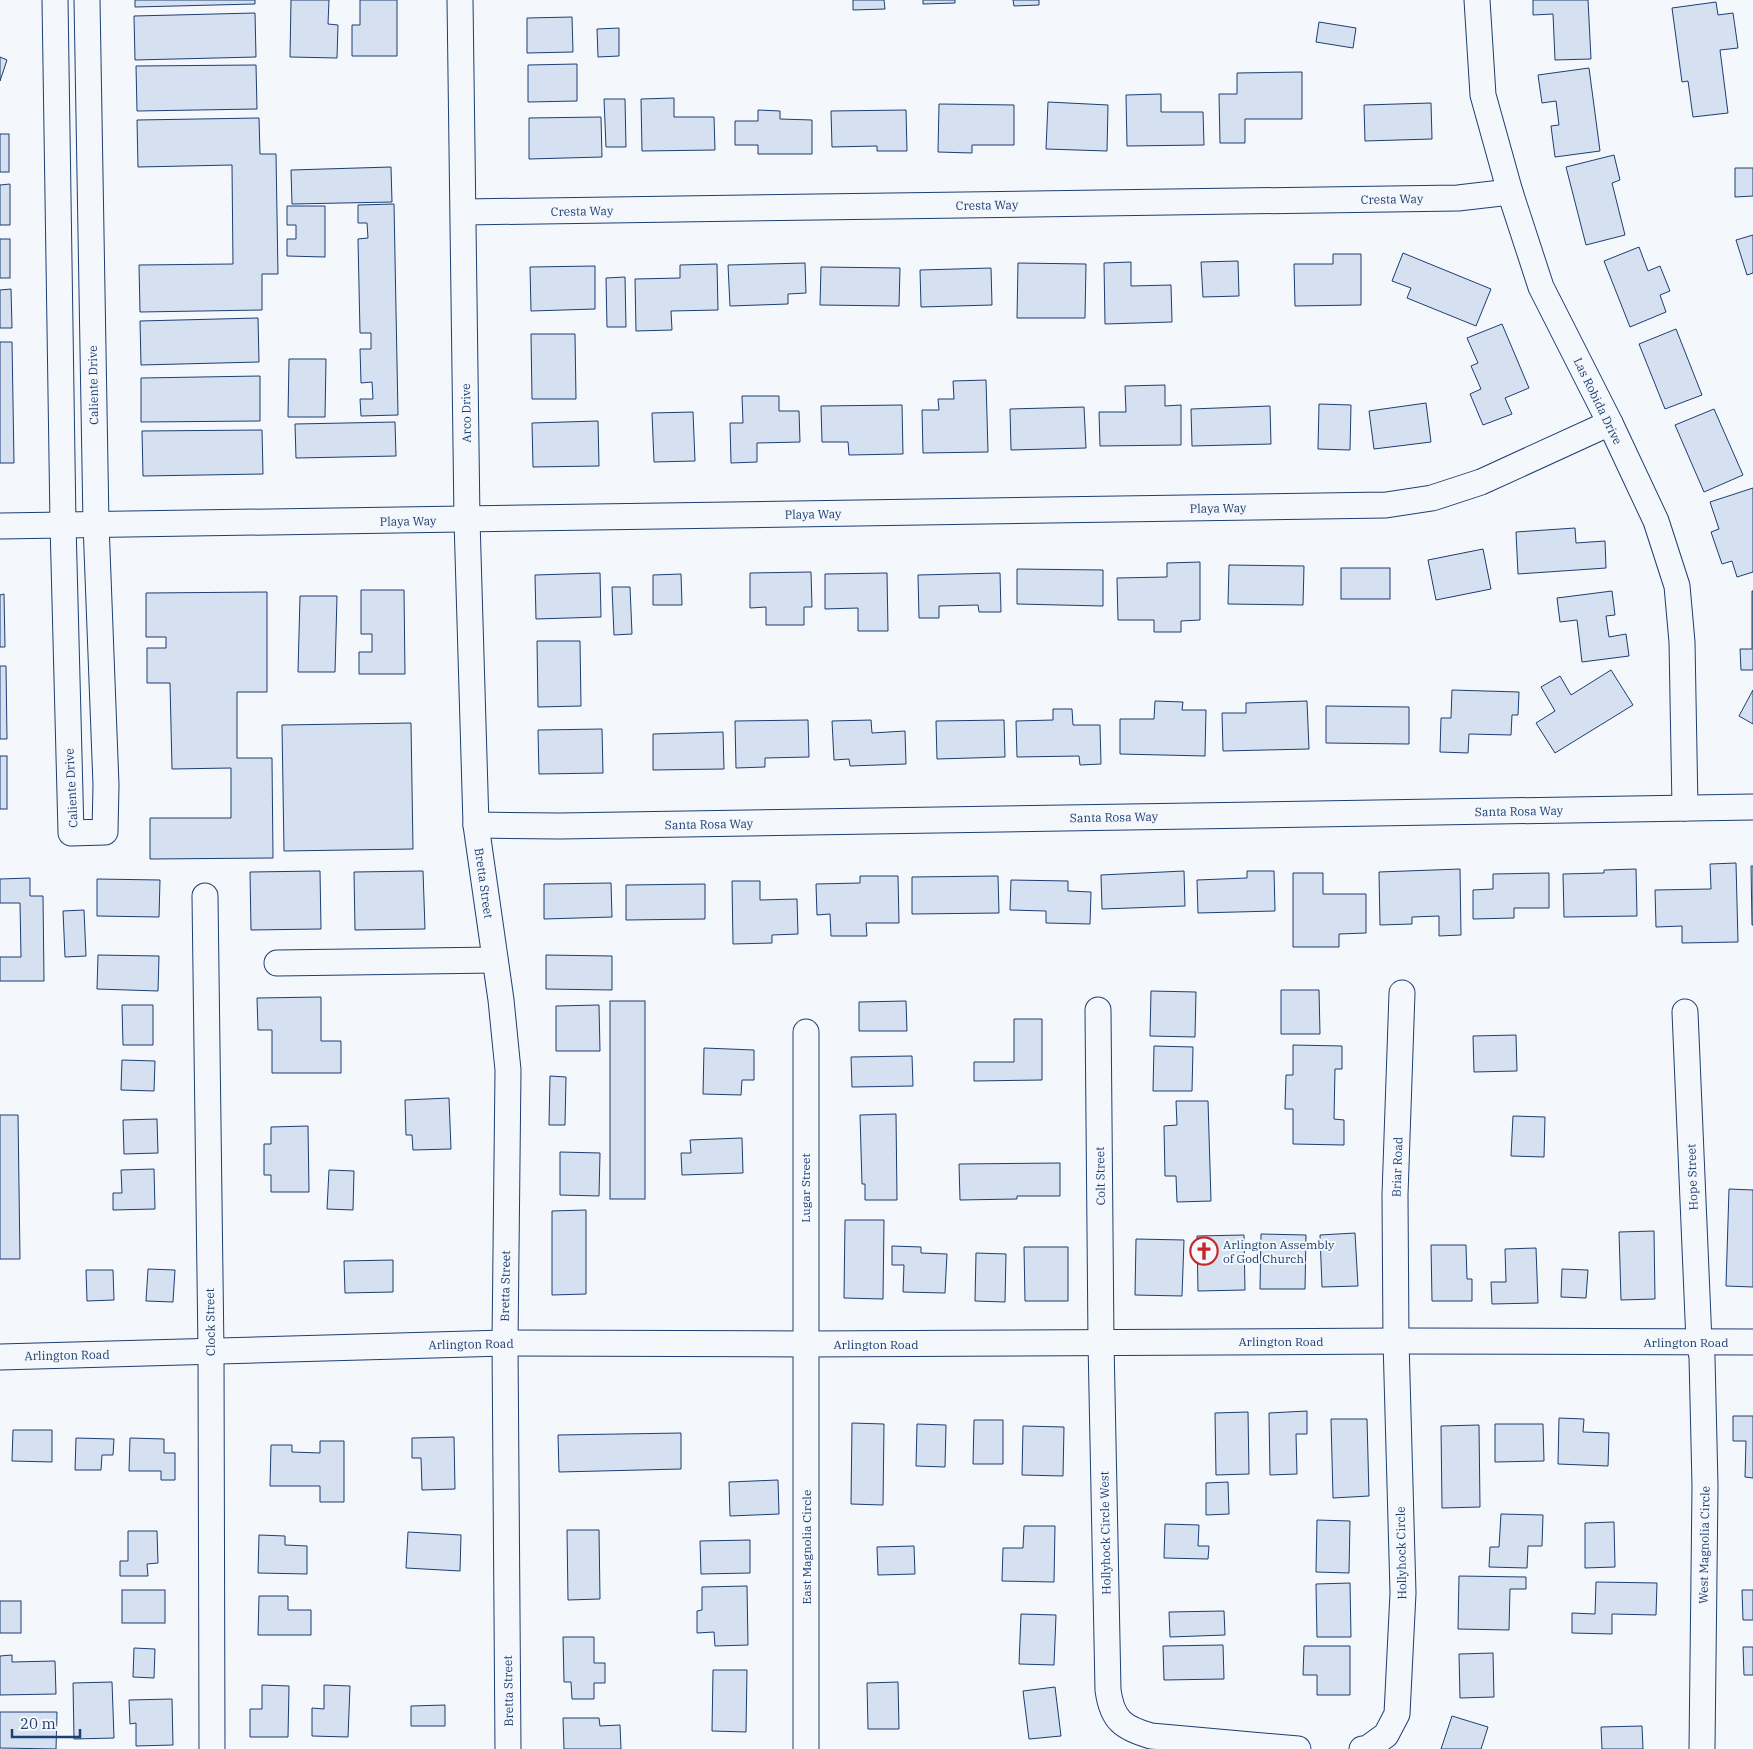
<svg xmlns="http://www.w3.org/2000/svg" width="1753" height="1749" font-family="'IBM Plex Serif',serif">
<rect width="100%" height="100%" fill="#f4f7fb"/>
<g fill="#d5e0f0" stroke="#1d3f73">
<polygon points="135,0 255,0 255,4 135,7"/>
<polygon points="291,0 329,0 328,24 338,25 337,58 290,57"/>
<polygon points="360,0 397,0 397,56 352,56 352,25 360,25"/>
<polygon points="853,0 884,0 885,9 853,10"/>
<polygon points="923,0 955,0 955,3 923,4"/>
<polygon points="1013,0 1039,0 1039,5 1014,6"/>
<polygon points="1533,0 1588,0 1591,59 1555,60 1553,14 1533,15"/>
<polygon points="1716,2 1718,15 1733,13 1738,48 1720,50 1728,113 1693,117 1688,81 1682,82 1672,8"/>
<polygon points="255,13 256,57 135,60 134,16"/>
<polygon points="572,17 573,52 527,53 527,18"/>
<polygon points="1319,22 1356,28 1353,48 1316,42"/>
<polygon points="619,28 619,56 598,57 597,29"/>
<polygon points="0,57 7,60 0,81"/>
<polygon points="577,64 577,101 528,102 528,65"/>
<polygon points="256,65 257,109 137,111 136,66"/>
<polygon points="1589,68 1600,151 1555,157 1551,126 1559,125 1556,101 1542,103 1538,75"/>
<polygon points="1302,72 1302,119 1245,119 1245,143 1220,143 1219,94 1237,94 1237,73"/>
<polygon points="1161,94 1161,112 1203,112 1204,145 1127,146 1126,95"/>
<polygon points="674,98 674,117 714,117 715,150 642,151 641,99"/>
<polygon points="604,99 625,99 626,147 606,147"/>
<polygon points="1048,102 1108,105 1107,151 1046,149"/>
<polygon points="1431,103 1432,139 1365,141 1364,105"/>
<polygon points="939,104 1014,105 1014,145 972,145 972,153 938,152"/>
<polygon points="758,110 780,111 780,119 812,120 812,154 758,154 758,145 735,145 735,121 758,121"/>
<polygon points="906,110 907,151 877,151 877,146 832,147 831,111"/>
<polygon points="601,117 602,157 529,159 529,118"/>
<polygon points="259,118 260,154 276,154 278,274 262,274 262,310 140,312 139,265 233,264 232,165 138,167 137,120"/>
<rect x="0" y="134" width="9" height="38"/>
<polygon points="1614,155 1620,180 1612,183 1625,235 1586,245 1566,167"/>
<polygon points="391,167 392,202 292,204 291,170"/>
<polygon points="1735,168 1753,168 1753,196 1735,197"/>
<polygon points="10,184 10,225 0,225 0,185"/>
<polygon points="394,204 398,415 361,416 360,399 373,399 372,382 361,383 360,349 371,349 371,333 360,333 358,239 368,238 367,223 358,223 358,205"/>
<polygon points="287,206 325,206 325,257 287,256 287,239 296,239 296,225 287,225"/>
<polygon points="1753,235 1753,273 1747,275 1736,240"/>
<rect x="0" y="239" width="10" height="39"/>
<polygon points="1639,247 1648,271 1660,266 1670,291 1660,295 1666,312 1630,327 1604,261"/>
<polygon points="1403,253 1491,289 1476,326 1407,298 1411,288 1392,281"/>
<polygon points="1333,254 1361,254 1361,305 1295,306 1294,264 1333,264"/>
<polygon points="1238,261 1239,296 1203,297 1201,262"/>
<polygon points="1131,262 1131,286 1171,285 1172,322 1105,324 1104,263"/>
<polygon points="805,263 806,293 788,294 788,304 730,306 728,265"/>
<polygon points="1018,263 1086,264 1085,318 1017,318"/>
<polygon points="717,264 718,310 671,311 672,330 636,331 635,279 680,278 680,265"/>
<polygon points="595,266 595,309 531,311 530,267"/>
<polygon points="821,267 900,268 899,306 820,305"/>
<polygon points="991,268 992,305 921,307 920,270"/>
<polygon points="625,277 626,327 607,327 606,278"/>
<polygon points="11,289 12,328 0,328 0,290"/>
<polygon points="258,318 259,362 141,365 140,321"/>
<polygon points="1502,324 1529,388 1505,398 1512,414 1483,425 1470,394 1481,389 1471,366 1478,363 1467,338"/>
<polygon points="1676,329 1702,395 1665,409 1639,344"/>
<polygon points="531,334 575,334 576,399 532,399"/>
<polygon points="0,342 12,342 14,463 0,463"/>
<polygon points="289,359 326,359 325,417 288,417"/>
<polygon points="260,376 260,421 141,422 141,378"/>
<polygon points="986,380 988,452 923,453 922,410 939,410 938,399 954,399 953,381"/>
<polygon points="1165,385 1165,406 1181,405 1181,445 1100,446 1099,412 1126,412 1125,386"/>
<polygon points="742,396 779,396 779,411 799,411 800,442 757,443 757,462 731,463 730,423 743,423"/>
<polygon points="1426,403 1431,442 1374,449 1369,411"/>
<polygon points="1319,404 1351,405 1350,450 1318,449"/>
<polygon points="902,405 903,454 849,455 848,442 822,442 821,406"/>
<polygon points="1270,406 1271,444 1192,446 1191,409"/>
<polygon points="1084,407 1086,448 1011,450 1010,409"/>
<polygon points="1714,409 1743,475 1704,492 1675,425"/>
<polygon points="693,412 695,461 654,462 652,413"/>
<polygon points="598,421 599,466 533,467 532,423"/>
<polygon points="395,422 396,456 296,458 295,424"/>
<polygon points="262,430 263,474 143,476 142,431"/>
<polygon points="1753,488 1753,572 1737,577 1732,561 1722,564 1711,532 1719,529 1710,502"/>
<polygon points="1575,528 1576,543 1605,541 1606,568 1518,574 1516,532"/>
<polygon points="1483,549 1491,589 1436,600 1428,560"/>
<polygon points="1200,562 1200,620 1181,621 1181,632 1154,632 1154,620 1118,620 1117,578 1167,577 1167,563"/>
<polygon points="1229,565 1304,566 1303,605 1228,604"/>
<rect x="1341" y="568" width="49" height="31"/>
<polygon points="1017,569 1103,570 1103,606 1017,604"/>
<polygon points="811,572 812,607 804,607 804,625 766,625 766,607 750,608 750,573"/>
<polygon points="600,573 601,617 536,619 535,575"/>
<polygon points="887,573 888,631 858,631 858,608 825,609 825,574"/>
<polygon points="1000,573 1001,612 979,612 978,605 939,606 939,618 919,618 918,575"/>
<polygon points="681,574 682,605 653,605 653,575"/>
<polygon points="612,587 630,587 632,634 614,635"/>
<polygon points="361,590 404,590 405,674 359,674 359,652 372,652 372,634 361,634"/>
<polygon points="1612,591 1615,615 1606,616 1609,637 1626,634 1629,656 1582,662 1577,620 1560,622 1557,598"/>
<polygon points="1752,591 1753,591 1753,670 1741,670 1740,649 1752,649"/>
<polygon points="267,592 267,692 237,692 237,758 272,758 273,858 150,859 150,818 231,818 231,768 172,769 170,683 147,683 147,648 166,648 166,637 146,637 146,593"/>
<polygon points="4,594 5,647 0,647 0,595"/>
<polygon points="300,596 337,596 335,672 298,672"/>
<polygon points="537,641 580,641 581,706 538,707"/>
<polygon points="0,666 6,666 7,739 0,739"/>
<polygon points="1611,670 1633,705 1555,753 1536,723 1555,711 1541,687 1560,676 1571,695"/>
<polygon points="1452,690 1519,692 1518,715 1512,715 1511,735 1469,734 1468,753 1440,752 1441,718 1451,718"/>
<polygon points="1753,690 1753,724 1739,716"/>
<polygon points="1155,701 1183,702 1182,710 1206,710 1205,756 1120,754 1120,719 1154,719"/>
<polygon points="1307,701 1309,749 1223,751 1222,713 1246,713 1246,703"/>
<polygon points="1326,706 1409,707 1409,744 1326,743"/>
<polygon points="1053,709 1072,709 1073,725 1100,725 1101,764 1080,765 1079,756 1017,757 1016,721 1053,720"/>
<polygon points="808,720 809,757 765,758 765,767 736,768 735,721"/>
<polygon points="871,720 872,733 905,731 906,764 850,766 849,759 834,760 832,721"/>
<polygon points="1004,720 1005,757 937,759 936,721"/>
<polygon points="411,723 413,849 284,851 282,725"/>
<polygon points="602,729 603,773 539,774 538,730"/>
<polygon points="723,732 724,769 653,770 653,734"/>
<rect x="0" y="756" width="7" height="53"/>
<polygon points="1736,863 1738,942 1682,943 1682,926 1656,927 1655,890 1711,889 1710,864"/>
<polygon points="1751,866 1753,866 1753,925 1752,925"/>
<polygon points="1460,869 1461,935 1439,936 1439,916 1412,917 1412,924 1380,925 1379,872"/>
<polygon points="1636,869 1637,916 1564,917 1563,874 1604,873 1604,870"/>
<polygon points="320,871 321,929 251,930 250,872"/>
<polygon points="423,871 425,929 355,930 354,872"/>
<polygon points="1184,871 1185,906 1102,909 1101,875"/>
<polygon points="1247,871 1274,871 1275,911 1198,913 1197,880 1247,878"/>
<polygon points="1293,873 1323,873 1323,894 1366,894 1366,933 1339,934 1339,947 1293,947"/>
<polygon points="1549,873 1549,908 1514,908 1514,918 1473,919 1473,890 1493,889 1493,874"/>
<polygon points="860,876 898,876 899,923 866,923 867,936 831,936 830,914 817,915 816,884 860,883"/>
<polygon points="998,876 999,913 912,914 912,877"/>
<polygon points="30,878 30,896 43,896 44,981 0,981 0,957 21,957 20,903 0,903 0,879"/>
<polygon points="97,879 160,880 159,917 97,916"/>
<polygon points="1011,880 1068,881 1068,891 1091,892 1090,924 1046,923 1046,911 1010,910"/>
<polygon points="732,881 760,881 760,900 797,899 798,934 772,935 772,943 733,944"/>
<polygon points="611,883 612,917 544,919 544,884"/>
<polygon points="705,884 705,919 626,920 626,885"/>
<polygon points="84,910 86,956 65,957 63,911"/>
<polygon points="98,955 159,956 158,991 97,989"/>
<polygon points="546,955 612,956 612,990 546,989"/>
<polygon points="1281,990 1319,990 1320,1034 1281,1034"/>
<polygon points="1151,991 1196,992 1195,1037 1150,1036"/>
<polygon points="321,997 321,1041 341,1041 341,1073 272,1073 272,1030 258,1030 257,998"/>
<rect x="610" y="1001" width="35" height="198"/>
<polygon points="906,1001 907,1031 859,1031 859,1002"/>
<polygon points="122,1005 153,1005 153,1045 123,1045"/>
<polygon points="599,1005 600,1051 556,1051 556,1006"/>
<polygon points="1014,1019 1042,1019 1042,1080 974,1081 974,1062 1014,1062"/>
<polygon points="1516,1035 1517,1071 1474,1072 1473,1036"/>
<polygon points="1293,1045 1342,1046 1342,1069 1335,1069 1334,1119 1344,1120 1344,1145 1293,1144 1293,1109 1285,1109 1286,1075 1293,1075"/>
<polygon points="1154,1046 1193,1047 1192,1091 1153,1091"/>
<polygon points="704,1048 754,1050 754,1080 742,1080 741,1095 703,1094"/>
<polygon points="912,1056 913,1086 852,1087 851,1057"/>
<polygon points="122,1060 155,1061 154,1091 121,1090"/>
<polygon points="550,1076 566,1077 565,1125 549,1125"/>
<polygon points="449,1098 451,1149 413,1150 412,1135 406,1135 405,1100"/>
<polygon points="1176,1101 1208,1101 1211,1201 1177,1202 1176,1176 1165,1176 1164,1126 1177,1125"/>
<polygon points="896,1114 897,1200 865,1200 865,1184 862,1184 860,1115"/>
<polygon points="0,1115 18,1115 20,1259 0,1259"/>
<polygon points="1513,1116 1545,1117 1544,1157 1511,1156"/>
<polygon points="157,1119 158,1153 124,1154 123,1120"/>
<polygon points="308,1126 309,1192 271,1192 271,1175 264,1175 264,1144 271,1144 271,1127"/>
<polygon points="742,1138 743,1173 682,1175 681,1153 691,1153 690,1140"/>
<polygon points="560,1152 600,1153 599,1196 560,1195"/>
<polygon points="1060,1163 1060,1196 1017,1196 1017,1199 960,1200 959,1164"/>
<polygon points="154,1169 155,1209 113,1210 113,1193 122,1193 121,1170"/>
<polygon points="329,1170 354,1171 353,1210 327,1209"/>
<polygon points="1729,1189 1753,1190 1753,1287 1726,1286"/>
<polygon points="586,1210 586,1294 552,1295 552,1211"/>
<polygon points="845,1220 884,1220 883,1299 844,1298"/>
<polygon points="1654,1231 1655,1299 1621,1300 1619,1232"/>
<polygon points="1355,1233 1358,1286 1322,1287 1320,1235"/>
<polygon points="1261,1234 1306,1235 1305,1289 1260,1289"/>
<polygon points="1244,1235 1245,1290 1198,1291 1197,1236"/>
<polygon points="1136,1239 1184,1240 1182,1296 1135,1295"/>
<polygon points="1431,1245 1466,1245 1467,1279 1472,1279 1472,1301 1432,1301"/>
<polygon points="892,1246 921,1247 921,1253 947,1254 945,1293 903,1292 904,1265 892,1265"/>
<polygon points="1024,1247 1068,1247 1068,1301 1025,1301"/>
<polygon points="1536,1248 1538,1303 1492,1304 1491,1282 1506,1282 1505,1249"/>
<polygon points="976,1253 1006,1254 1005,1302 975,1301"/>
<polygon points="393,1260 393,1292 345,1293 344,1261"/>
<polygon points="148,1269 175,1270 173,1302 146,1301"/>
<polygon points="1562,1269 1588,1270 1586,1298 1561,1297"/>
<polygon points="86,1270 113,1270 114,1300 87,1301"/>
<polygon points="1307,1411 1307,1434 1296,1434 1297,1474 1270,1475 1269,1413"/>
<polygon points="1248,1412 1249,1474 1216,1475 1215,1413"/>
<polygon points="1733,1416 1753,1416 1753,1478 1745,1477 1746,1441 1733,1441"/>
<polygon points="1559,1418 1584,1419 1583,1432 1609,1433 1608,1466 1558,1464"/>
<polygon points="1331,1419 1367,1419 1369,1496 1333,1498"/>
<polygon points="974,1420 1003,1420 1003,1464 973,1464"/>
<polygon points="852,1423 884,1424 883,1505 851,1504"/>
<polygon points="917,1424 946,1425 945,1467 916,1466"/>
<polygon points="1495,1424 1543,1424 1544,1461 1495,1462"/>
<polygon points="1479,1425 1480,1507 1442,1508 1441,1426"/>
<polygon points="1023,1426 1064,1427 1063,1476 1022,1475"/>
<polygon points="13,1430 52,1430 52,1462 12,1461"/>
<polygon points="681,1433 681,1469 559,1472 558,1435"/>
<polygon points="454,1437 455,1489 422,1490 421,1458 412,1458 412,1438"/>
<polygon points="76,1438 114,1439 113,1455 102,1455 101,1470 75,1470"/>
<polygon points="130,1438 164,1439 164,1453 175,1453 175,1480 161,1480 161,1471 129,1471"/>
<polygon points="320,1441 344,1441 344,1502 320,1502 320,1486 270,1486 271,1445 292,1445 292,1452 320,1453"/>
<polygon points="778,1480 779,1514 730,1516 729,1482"/>
<polygon points="1228,1482 1229,1514 1206,1515 1206,1483"/>
<polygon points="1501,1514 1543,1515 1542,1546 1528,1546 1527,1568 1489,1567 1490,1547 1499,1547"/>
<polygon points="1317,1520 1350,1521 1349,1573 1316,1572"/>
<polygon points="1614,1522 1615,1567 1585,1568 1585,1523"/>
<polygon points="1165,1524 1199,1525 1198,1546 1209,1546 1208,1559 1164,1558"/>
<polygon points="1024,1526 1055,1526 1054,1582 1002,1581 1003,1548 1023,1548"/>
<polygon points="567,1530 599,1530 600,1599 568,1600"/>
<polygon points="128,1531 157,1531 158,1563 147,1564 148,1576 120,1576 120,1561 128,1561"/>
<polygon points="408,1532 461,1535 460,1571 406,1568"/>
<polygon points="259,1535 285,1536 285,1545 307,1546 307,1574 258,1573"/>
<polygon points="750,1540 750,1573 701,1574 700,1541"/>
<polygon points="914,1546 915,1574 878,1575 877,1547"/>
<polygon points="1459,1576 1526,1577 1526,1589 1510,1589 1509,1630 1458,1629"/>
<polygon points="1596,1582 1657,1583 1656,1615 1612,1614 1612,1634 1572,1633 1572,1613 1595,1614"/>
<polygon points="1350,1583 1351,1637 1317,1637 1316,1584"/>
<polygon points="747,1586 748,1645 715,1646 714,1632 697,1633 697,1611 702,1610 702,1587"/>
<rect x="122" y="1590" width="43" height="33"/>
<polygon points="1742,1590 1753,1590 1753,1620 1743,1620"/>
<polygon points="259,1596 288,1596 288,1610 311,1610 311,1635 258,1635"/>
<rect x="0" y="1601" width="21" height="32"/>
<polygon points="1224,1611 1225,1635 1170,1637 1169,1612"/>
<polygon points="1021,1614 1056,1615 1054,1665 1019,1664"/>
<polygon points="563,1637 594,1637 594,1663 605,1663 605,1683 594,1683 594,1699 572,1699 571,1682 564,1682"/>
<polygon points="1223,1645 1224,1679 1164,1680 1163,1646"/>
<polygon points="1304,1646 1350,1646 1350,1695 1317,1695 1317,1675 1303,1675"/>
<polygon points="1743,1647 1753,1647 1753,1675 1744,1675"/>
<polygon points="134,1648 155,1649 154,1678 133,1677"/>
<polygon points="1493,1653 1494,1697 1460,1698 1459,1654"/>
<polygon points="12,1655 12,1662 55,1661 56,1694 0,1695 0,1656"/>
<polygon points="713,1670 747,1670 746,1732 712,1731"/>
<polygon points="112,1682 114,1738 74,1739 73,1683"/>
<polygon points="898,1682 899,1729 868,1729 867,1683"/>
<polygon points="262,1685 289,1686 288,1737 250,1737 250,1709 262,1709"/>
<polygon points="324,1685 350,1686 348,1737 312,1736 312,1708 324,1709"/>
<polygon points="1055,1687 1061,1736 1029,1739 1023,1691"/>
<polygon points="172,1699 173,1745 136,1746 136,1723 130,1724 129,1700"/>
<polygon points="445,1705 445,1726 411,1726 411,1706"/>
<polygon points="0,1712 57,1712 56,1749 0,1748"/>
<polygon points="1452,1716 1488,1727 1481,1749 1441,1749"/>
<polygon points="563,1718 599,1718 600,1726 620,1725 621,1749 564,1749"/>
<polygon points="1642,1726 1643,1749 1602,1749 1601,1727"/>
</g>
<g fill="none" stroke-linecap="round" stroke-linejoin="round">
<g stroke="#1d3f73" stroke-width="27">
<g id="minor">
<polyline points="55,0 63,524 71,833 105,832 106,785 96,524 87,0"/>
<polyline points="460,0 467,520 476,825 501,1000 508,1070 505,1343 508,1749"/>
<polyline points="1477,0 1483,95 1510,192 1541,287 1610,423 1656,521 1677,586 1682,642 1685,808"/>
<polyline points="464,212 1458,198 1510,192"/>
<polyline points="0,526 1386,505 1432,498 1481,482 1610,423"/>
<polyline points="476,825 560,826 1753,807"/>
<polyline points="205,896 211,1352 212,1749"/>
<polyline points="277,963 495,960"/>
<path d="M1098,1010L1101,1342L1108,1690C1112,1720 1123,1728 1151,1736L1298,1749"/>
<polyline points="1685,1012 1699,1342 1702,1357 1705,1486 1702,1749"/>
<polyline points="806,1032 806,1749"/>
<polyline points="0,1357 505,1343 805,1344 1396,1341 1753,1342"/>
<polyline points="1362,1749 1368,1748 1386,1735 1397,1714 1403,1593 1396,1341 1395,1195 1402,993"/>
</g>
</g>
<use href="#minor" stroke="#f4f7fb" stroke-width="25"/>
</g>
<defs>
<g id="church-ring" transform="scale(1.4375)"><circle r="9.5" fill="#f4f7fb" stroke="#c62828" stroke-width="1.5"/><path d="M-1.2-6h2.4v3.5h3.3v2.4h-3.3V6h-2.4V-.1h-3.3v-2.4h3.3Z" fill="#c62828"/></g>
</defs>
<g fill-rule="evenodd">
<use href="#church-ring" x="1204" y="1251"/>
</g>
<g text-anchor="middle" dominant-baseline="central" stroke-width="4" stroke-linejoin="round" paint-order="stroke">
<g font-size="12" fill="#1d3f73" stroke="#f4f7fb">
<text transform="translate(1392 199) rotate(-1)">Cresta Way</text>
<text transform="translate(987 205) rotate(-1)">Cresta Way</text>
<text transform="translate(582 211) rotate(-1)">Cresta Way</text>
<text transform="translate(93 385) rotate(-91)">Caliente Drive</text>
<text transform="translate(1598 401) rotate(64)">Las Robida Drive</text>
<text transform="translate(466 413) rotate(-91)">Arco Drive</text>
<text transform="translate(1218 508) rotate(-1)">Playa Way</text>
<text transform="translate(813 514) rotate(-1)">Playa Way</text>
<text transform="translate(408 521) rotate(-1)">Playa Way</text>
<text transform="translate(71 788) rotate(-93)">Caliente Drive</text>
<text transform="translate(1519 811) rotate(-1)">Santa Rosa Way</text>
<text transform="translate(1114 817) rotate(-1)">Santa Rosa Way</text>
<text transform="translate(709 824) rotate(-1)">Santa Rosa Way</text>
<text transform="translate(484 883) rotate(82)">Bretta Street</text>
<text transform="translate(1397 1167) rotate(-88)">Briar Road</text>
<text transform="translate(1100 1176) rotate(-91)">Colt Street</text>
<text transform="translate(1692 1177) rotate(-92)">Hope Street</text>
<text transform="translate(805 1188) rotate(-90)">Lugar Street</text>
<text transform="translate(505 1286) rotate(-89)">Bretta Street</text>
<text transform="translate(210 1322) rotate(-91)">Clock Street</text>
<text x="1281" y="1341">Arlington Road</text>
<text x="1686" y="1342">Arlington Road</text>
<text transform="translate(471 1344) rotate(-1)">Arlington Road</text>
<text x="876" y="1344">Arlington Road</text>
<text transform="translate(67 1355) rotate(-1)">Arlington Road</text>
<text transform="translate(1105 1533) rotate(-91)">Hollyhock Circle West</text>
<text transform="translate(1704 1545) rotate(-89)">West Magnolia Circle</text>
<text transform="translate(806 1547) rotate(-90)">East Magnolia Circle</text>
<text transform="translate(1401 1553) rotate(-91)">Hollyhock Circle</text>
<text transform="translate(508 1691) rotate(-91)">Bretta Street</text>
</g>
<g font-size="12" fill="#1d3f73" stroke="#f4f7fb" text-anchor="start">
<text x="1223" y="1244">Arlington Assembly<tspan x="1223" dy="14">of God Church</tspan></text>
</g>
</g>
<path d="M12 1729v8h68v-8" fill="none" stroke="#1d3f73" stroke-width="2.5"/>
<text x="20" y="1729" font-size="15" fill="#1d3f73" stroke="#f4f7fb" stroke-width="4" paint-order="stroke">20 m</text>
</svg>
